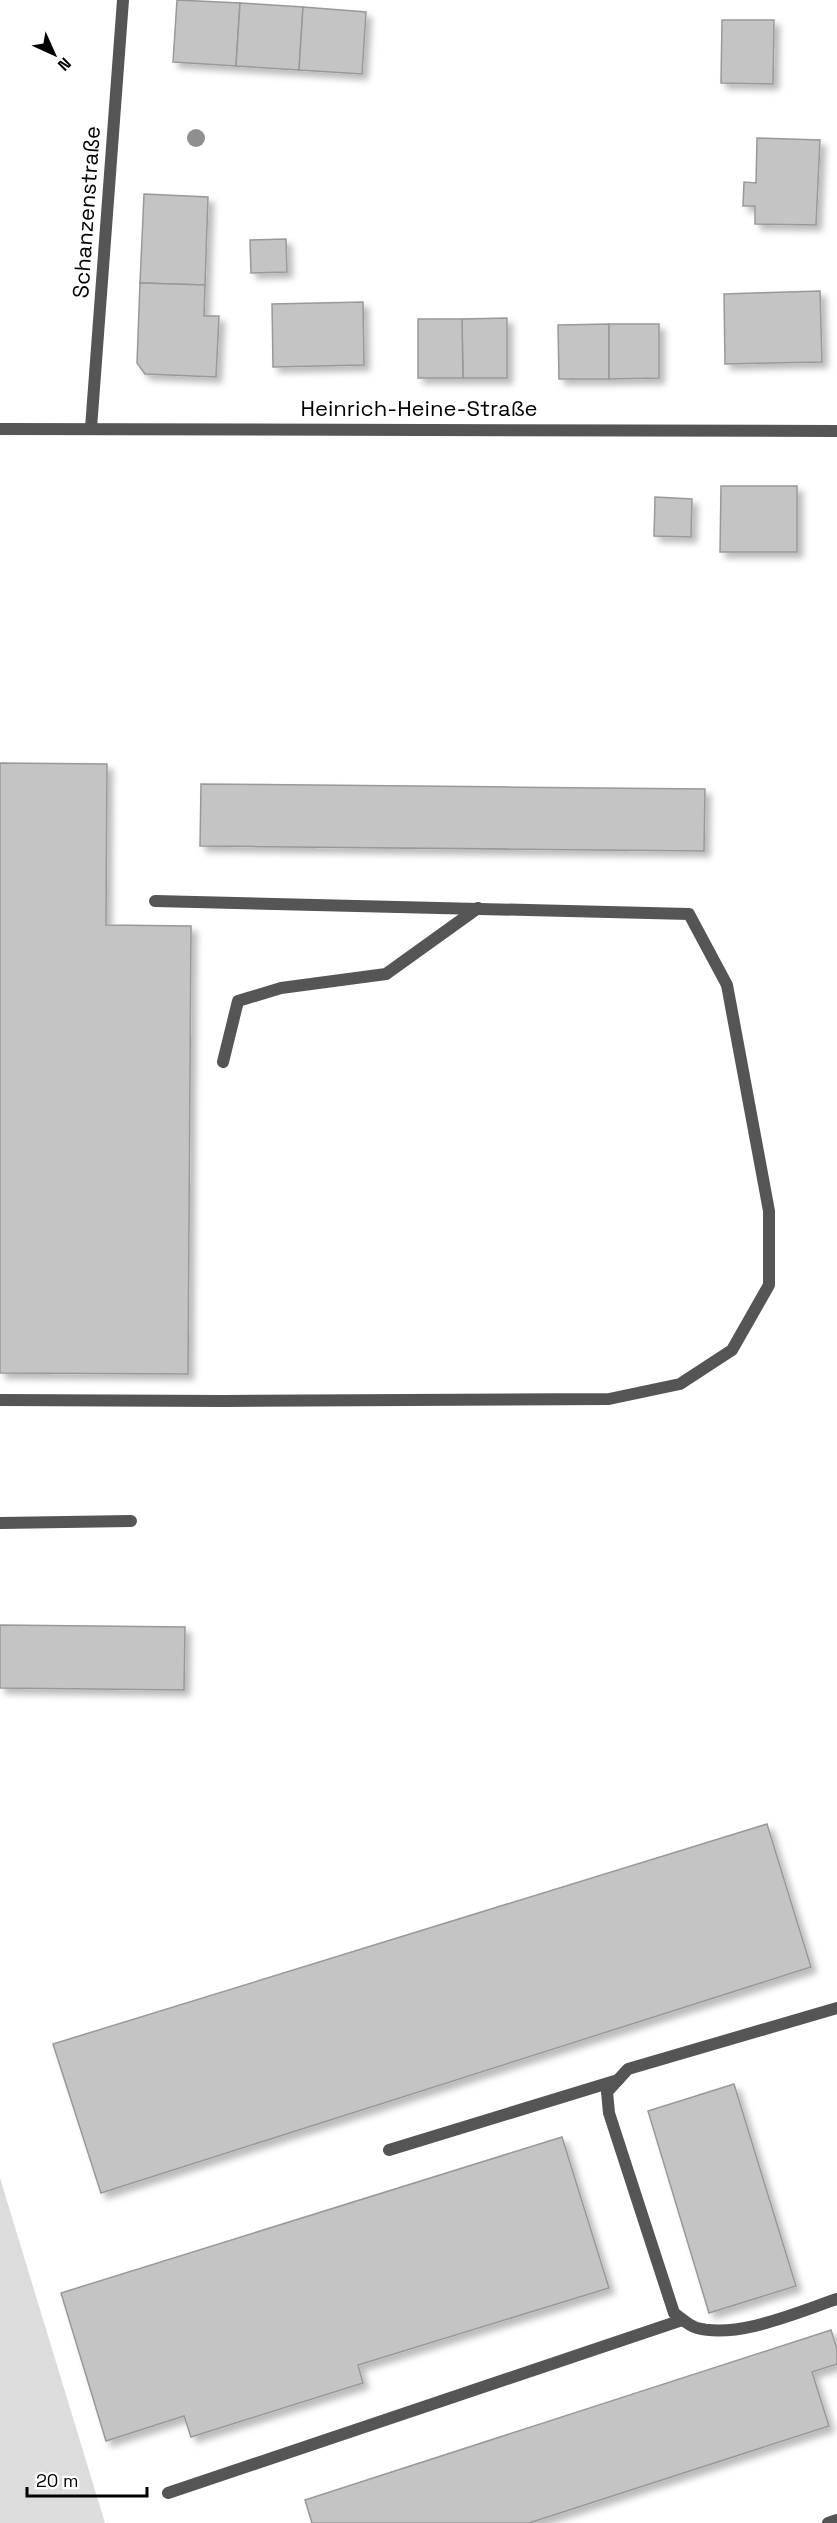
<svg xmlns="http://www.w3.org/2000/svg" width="837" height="2523" font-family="'Space Grotesk',sans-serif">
<defs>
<filter id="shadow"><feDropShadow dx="5.5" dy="5.5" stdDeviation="3" flood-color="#0004"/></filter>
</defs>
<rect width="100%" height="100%" fill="#fff"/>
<polygon fill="#dcdcdc" points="0,2178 105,2523 0,2523"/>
<g fill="#c4c4c4" stroke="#999" stroke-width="1.5" filter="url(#shadow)">
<polygon points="177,0 240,3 236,66 173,62"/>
<polygon points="240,3 303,7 299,70 236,66"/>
<polygon points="303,7 366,12 362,74 299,70"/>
<polygon points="722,20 774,20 773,84 721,83"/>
<polygon points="757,138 820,140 816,225 755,224 755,206 743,206 744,182 756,183"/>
<polygon points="144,194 208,197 205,285 140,283"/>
<polygon points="286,239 287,272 251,273 250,240"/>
<polygon points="140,283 205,285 204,316 219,316 216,377 145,374 137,363"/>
<polygon points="820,291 822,362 725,364 724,294"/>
<polygon points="363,302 364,365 273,367 272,304"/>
<polygon points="507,318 507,378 463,378 462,319"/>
<polygon points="418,319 462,319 463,378 418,378"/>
<polygon points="609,324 609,379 559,379 558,325"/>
<polygon points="609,324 659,324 659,378 609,379"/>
<polygon points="721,486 797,486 797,552 720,552"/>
<polygon points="655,497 692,499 691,537 654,536"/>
<polygon points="0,763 107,764 106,925 191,926 188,1374 0,1373"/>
<polygon points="201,784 705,789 704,851 200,846"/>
<polygon points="0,1625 185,1627 184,1690 0,1688"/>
<polygon points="767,1824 811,1967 101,2193 53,2044"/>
<polygon points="734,2084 796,2286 709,2313 648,2111"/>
<polygon points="562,2137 609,2288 358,2365 363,2383 191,2437 184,2416 106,2441 61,2293"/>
<polygon points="831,2330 837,2349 837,2364 812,2372 829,2426 529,2523 312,2523 305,2500"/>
</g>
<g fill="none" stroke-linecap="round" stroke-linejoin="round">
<g stroke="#555" stroke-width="12">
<polyline points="223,1062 238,1001 281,988 386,974 478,908"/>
<polyline points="0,1400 225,1401 609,1399 680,1384 732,1350 769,1285 769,1211 727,985 689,914 155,901"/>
<polyline points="0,1523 131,1521"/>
<path d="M837,2008L628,2069L607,2092L609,2113L674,2313C681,2318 689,2326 697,2328C738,2339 798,2312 837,2299"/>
<polyline points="389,2150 618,2080"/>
<polyline points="168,2493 682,2320"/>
</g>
<g stroke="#555" stroke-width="12">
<polyline points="91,428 123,0"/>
<polyline points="0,429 837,431"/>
</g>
<polyline stroke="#555" stroke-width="12" points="828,2523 837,2520"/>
</g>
<circle fill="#8f8f8f" cx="196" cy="138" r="9"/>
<g text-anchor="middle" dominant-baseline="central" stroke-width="4.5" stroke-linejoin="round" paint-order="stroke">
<g font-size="22" fill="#000" stroke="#fff">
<text transform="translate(86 212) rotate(-86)">Schanzenstraße</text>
<text x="419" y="408">Heinrich-Heine-Straße</text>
</g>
</g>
<g transform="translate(54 54) rotate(135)" stroke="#ffffff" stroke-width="4.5" paint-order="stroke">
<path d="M0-4.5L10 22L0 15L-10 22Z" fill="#000000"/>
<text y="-9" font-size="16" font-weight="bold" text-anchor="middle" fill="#000000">N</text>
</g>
<path d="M27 2487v9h120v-9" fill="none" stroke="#000000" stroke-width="3"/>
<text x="36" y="2487" font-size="18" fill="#000000" stroke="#ffffff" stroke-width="4.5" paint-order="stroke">20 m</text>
</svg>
